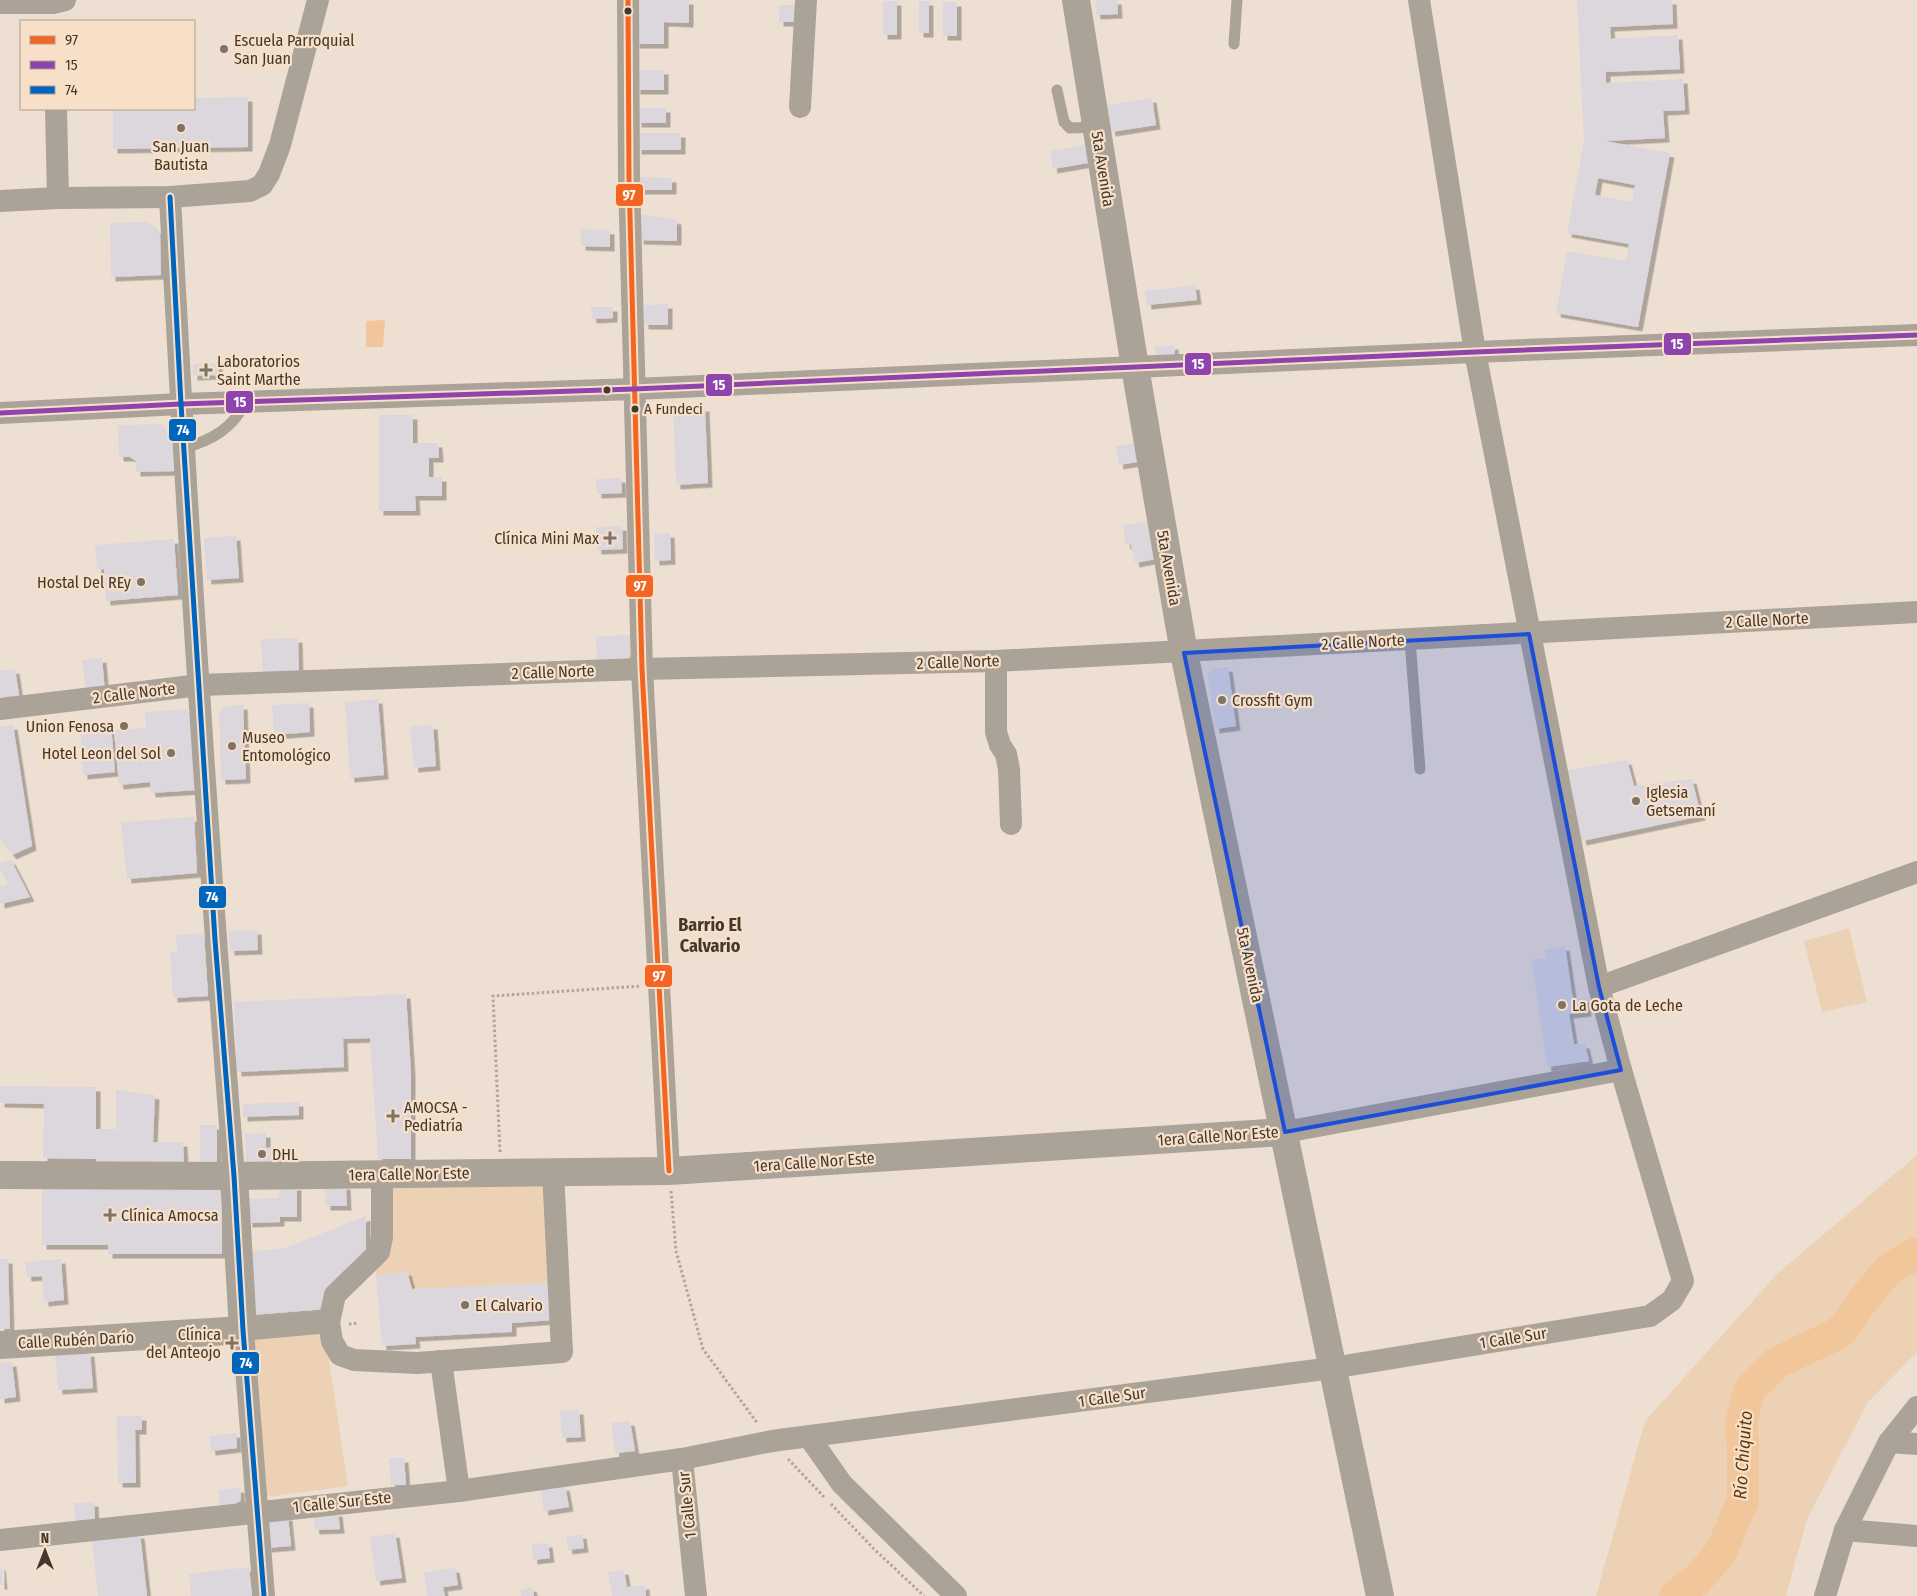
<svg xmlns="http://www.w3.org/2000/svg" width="1917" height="1596" font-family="'Fira Sans Condensed',sans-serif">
<defs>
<filter id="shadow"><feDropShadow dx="4.5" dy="4.5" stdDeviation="0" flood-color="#0004"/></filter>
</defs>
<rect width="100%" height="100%" fill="#ede0d3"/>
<g fill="#ecd1b5">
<polygon points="1849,928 1867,1002 1822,1012 1804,941"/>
<polygon points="1917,1155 1917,1352 1868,1402 1807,1519 1786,1596 1596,1596 1645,1421 1777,1274"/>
<polygon points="547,1181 551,1283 412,1289 407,1271 376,1276 391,1183"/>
<polygon points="325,1333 348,1486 267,1497 251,1344 257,1339"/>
</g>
<polygon fill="#f0c69a" points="385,320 383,347 366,347 366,321"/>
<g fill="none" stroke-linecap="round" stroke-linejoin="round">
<polyline stroke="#f0c69a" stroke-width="32" points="1675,1596 1697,1580 1721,1552 1743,1500 1743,1443 1741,1424 1749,1390 1776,1363 1835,1335 1845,1327 1860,1304 1889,1269 1917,1253"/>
</g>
<g fill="#dcd7dc" fill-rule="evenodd" filter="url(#shadow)">
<polygon points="639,0 689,0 689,23 664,22 664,44 635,44"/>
<polygon points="1098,0 1117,0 1118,14 1096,15 1095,4"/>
<path d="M1577,0H1672L1673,24L1610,27L1611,39L1678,35L1680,69L1606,72V83L1683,79L1685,110L1663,111L1665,138L1605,141L1670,153L1638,327L1556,313L1567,251L1626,261L1629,244L1567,233L1584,141ZM1598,178L1635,185L1632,202L1595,195Z"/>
<rect x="883" y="1" width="14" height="34"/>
<rect x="919" y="1" width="10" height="32"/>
<rect x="943" y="2" width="14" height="34"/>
<rect x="779" y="5" width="18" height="17"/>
<rect x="636" y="70" width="28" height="20"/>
<polygon points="248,97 248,147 113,149 113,109 194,109 194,98"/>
<polygon points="1152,98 1156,125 1111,132 1107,105"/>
<rect x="637" y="108" width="29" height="15"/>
<rect x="637" y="133" width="44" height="17"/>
<polygon points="1085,145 1088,163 1053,169 1050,151"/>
<polygon points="639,177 672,178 672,190 639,190"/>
<polygon points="640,214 677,220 677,241 639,240"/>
<polygon points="149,222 160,234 161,275 111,277 110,223"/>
<polygon points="581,229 610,230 610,247 581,246"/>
<polygon points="1195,285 1197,300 1147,305 1145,291"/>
<polygon points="668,304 668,325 644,325 644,305"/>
<polygon points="591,307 613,307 613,318 592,319"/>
<polygon points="1174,345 1175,362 1157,363 1155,347"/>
<polygon points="218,363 219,375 193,376 193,364"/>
<polygon points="705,407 708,483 676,485 673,409"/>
<polygon points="379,415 413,415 413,443 438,443 439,458 429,458 429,477 442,477 442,496 415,496 416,511 379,511"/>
<polygon points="161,424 173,434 175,471 136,472 136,461 130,457 119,457 118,425"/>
<polygon points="1134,443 1137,462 1119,465 1116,446"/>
<polygon points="621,478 622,493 597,494 596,479"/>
<polygon points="1150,521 1156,559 1135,563 1131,544 1126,545 1123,525"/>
<polygon points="622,526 623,549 597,550 596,527"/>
<polygon points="670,533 671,560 655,561 654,534"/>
<polygon points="236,536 239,578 207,580 204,538"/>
<polygon points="174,539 178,595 106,601 104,569 97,570 95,545"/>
<polygon points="632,635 633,654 622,664 597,666 596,636"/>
<polygon points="298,638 299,674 263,675 261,639"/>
<polygon points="102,658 105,692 86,694 82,660"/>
<polygon points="1228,667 1236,726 1215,729 1208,675 1211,669"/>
<polygon points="15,669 20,701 11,703 10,696 5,697 7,703 0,704 0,671"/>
<polygon points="378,699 384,775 350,778 345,702"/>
<polygon points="309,703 310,732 274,735 272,705"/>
<polygon points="243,705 246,779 221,780 219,713 226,706"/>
<polygon points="186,709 192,717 197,790 151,793 150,782 119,785 114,730 146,728 145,712"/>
<polygon points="13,725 32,846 12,855 1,841 0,837 0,727"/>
<polygon points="111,725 115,772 83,775 80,727"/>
<polygon points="433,725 436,766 414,768 410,726"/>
<polygon points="1627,760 1634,786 1692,779 1701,816 1582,841 1568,770"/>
<polygon points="194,817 197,873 127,879 121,822"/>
<polygon points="11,860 30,897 0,904 0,886 8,884 0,870 0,863"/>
<polygon points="257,930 258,950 230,951 229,931"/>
<polygon points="204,933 208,996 173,998 170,952 177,952 176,935"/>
<polygon points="1565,946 1573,1000 1585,998 1587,1012 1569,1014 1574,1044 1585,1044 1589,1061 1547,1067 1532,960 1546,958 1545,950"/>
<polygon points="406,994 411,1072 411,1159 378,1159 370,1038 343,1039 344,1067 237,1072 234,1002"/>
<polygon points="0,1086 96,1087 96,1129 116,1129 116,1090 155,1095 153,1142 183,1142 184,1162 96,1164 96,1159 43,1158 44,1104 0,1103"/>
<polygon points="299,1102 299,1115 243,1117 243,1104"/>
<polygon points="200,1125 217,1125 217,1162 200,1167"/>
<polygon points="266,1133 266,1148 277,1147 278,1165 253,1166 246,1161 245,1134"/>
<polygon points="222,1185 222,1254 108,1254 108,1245 42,1245 42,1186"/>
<polygon points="346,1185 347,1206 326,1206 325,1186"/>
<polygon points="279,1186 297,1186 297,1217 280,1217 280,1222 248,1223 247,1199 279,1198"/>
<polygon points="366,1216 366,1253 326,1288 326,1309 251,1315 249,1251 282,1249"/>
<polygon points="0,1259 8,1259 10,1329 0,1329"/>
<polygon points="61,1259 64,1300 44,1302 42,1276 27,1277 25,1262"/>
<polygon points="407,1271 412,1289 551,1283 553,1320 512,1323 512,1332 415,1337 416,1344 382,1346 376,1276"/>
<polygon points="90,1352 93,1388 58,1390 55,1355"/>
<polygon points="12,1362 16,1397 0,1399 0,1363"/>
<polygon points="579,1410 581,1437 562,1438 560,1411"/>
<polygon points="117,1416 142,1416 142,1430 135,1430 136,1483 118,1483"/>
<polygon points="630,1421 635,1451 615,1453 611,1423"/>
<polygon points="236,1433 237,1448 211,1451 209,1436"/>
<polygon points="389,1458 404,1458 406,1485 391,1485"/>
<polygon points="565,1486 569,1507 544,1511 541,1490"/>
<polygon points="240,1488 241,1500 234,1505 220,1506 218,1490"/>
<polygon points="94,1502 95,1520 75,1521 74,1503"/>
<polygon points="338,1512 340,1529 315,1530 313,1514"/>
<polygon points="288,1516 291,1546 267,1548 264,1518"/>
<polygon points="395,1533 402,1578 376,1581 370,1537"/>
<polygon points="140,1534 147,1596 98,1596 92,1539"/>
<polygon points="582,1534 584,1548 568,1550 566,1537"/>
<polygon points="548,1543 550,1558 533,1560 532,1544"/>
<polygon points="1,1565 3,1585 0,1585 0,1566"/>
<polygon points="249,1567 252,1596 191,1596 189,1574"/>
<polygon points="455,1568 458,1585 443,1587 445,1596 427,1596 424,1572"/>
<polygon points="624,1570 627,1587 645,1585 646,1596 612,1596 608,1572"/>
<polygon points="532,1587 534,1596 521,1596 520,1590"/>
</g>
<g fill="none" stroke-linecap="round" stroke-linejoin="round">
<g stroke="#afa59d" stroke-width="3" stroke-dasharray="2.5 2.5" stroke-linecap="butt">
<polyline points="500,1152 493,996 641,986"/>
<polyline points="671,1191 676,1251 703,1349 758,1424"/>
<polyline points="349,1324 358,1323"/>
<polyline points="788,1459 825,1498"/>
<polyline points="831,1504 874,1549 924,1596"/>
</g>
<g stroke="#aba298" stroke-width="11">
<polyline points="1234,44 1237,0"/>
<polyline points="1057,90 1064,122 1070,128 1097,127"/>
<path d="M184,448C212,440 232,429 246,402"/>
<polyline points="1410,640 1420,769"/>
</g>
<g stroke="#aba298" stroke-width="22">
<polyline points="628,0 629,178 642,669 669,1171"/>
<polyline points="0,3 53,3 65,0"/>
<polyline points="800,107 806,0"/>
<polyline points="56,109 58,198"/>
<path d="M170,197C187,523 208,850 234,1176"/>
<polyline points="0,201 58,198 170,197 250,191 262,185 269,174 280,145 318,0"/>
<polyline points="0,413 181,404 634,389 1475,352 1917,335"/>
<polyline points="996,661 996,732 1000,745 1006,754 1009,769 1011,824"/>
<polyline points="0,709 200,685 642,669 996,661 1917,612"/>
<polyline points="1599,987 1917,872"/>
<polyline points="1285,1132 1621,1070"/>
<polyline points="382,1174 382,1237 379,1252 335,1295 329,1322 332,1341 340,1355 354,1360 417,1363 562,1352 553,1171"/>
<polyline points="441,1361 459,1491"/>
<polyline points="809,1437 842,1484 956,1596"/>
<polyline points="1889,1442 1917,1444"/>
<polyline points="682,1459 696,1596"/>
<polyline points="1845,1530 1917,1536"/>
<polyline points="0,1540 459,1491 682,1459 772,1441 1332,1368 1650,1316 1672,1300 1683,1281 1621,1070 1599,987 1475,352 1419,0"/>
<polyline points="264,1596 243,1330 329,1322"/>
<polyline points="1825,1596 1845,1530 1889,1442 1917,1407"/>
</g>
<g stroke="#aba298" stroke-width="28">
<polyline points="1076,0 1135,367 1184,653 1380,1596"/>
<polyline points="0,1175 234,1176 669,1171 1285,1132"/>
<polyline points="0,1345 243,1330 234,1176"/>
</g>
<g stroke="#f8e0c8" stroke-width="9">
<polyline id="bus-1" points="628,0 629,178 642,669 669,1171"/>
</g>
<g stroke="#f8e0c8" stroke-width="9">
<polyline id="bus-2" points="0,413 181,404 634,389 1475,352 1917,335"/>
</g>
<g stroke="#f8e0c8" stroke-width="9">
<polyline id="bus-3" points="170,197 181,404 215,940 234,1176 243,1330 264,1596"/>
</g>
<use href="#bus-1" stroke="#f26522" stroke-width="5"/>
<use href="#bus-2" stroke="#8e44ad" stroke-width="5"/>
<use href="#bus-3" stroke="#0065bd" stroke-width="5"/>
</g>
<path fill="#1d4ed8" fill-opacity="0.2" stroke="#1d4ed8" stroke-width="4" stroke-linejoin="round" d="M1529,634L1599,987L1621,1070L1285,1132L1184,653Z"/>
<g fill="#42382f" stroke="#f8e0c8" stroke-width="2">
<circle cx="628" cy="11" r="4.5"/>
<circle cx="607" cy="390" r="4.5"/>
<circle cx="635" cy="409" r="4.5"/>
</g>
<g fill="#7e7368" stroke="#f8e0c8" stroke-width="2">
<circle cx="224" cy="49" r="5"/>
<circle cx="181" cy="128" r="5"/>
<path d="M203.5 362.5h5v5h5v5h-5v5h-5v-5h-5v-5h5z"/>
<path d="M607.5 530.5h5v5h5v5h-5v5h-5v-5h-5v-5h5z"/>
<circle cx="141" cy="582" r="5"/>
<circle cx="1222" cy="700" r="5"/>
<circle cx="124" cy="726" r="5"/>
<circle cx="232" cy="746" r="5"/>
<circle cx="171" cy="753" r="5"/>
<circle cx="1636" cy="801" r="5"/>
<circle cx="1562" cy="1005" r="5"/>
<path d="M390.5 1108.5h5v5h5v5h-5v5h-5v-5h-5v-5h5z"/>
<circle cx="262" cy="1154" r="5"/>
<path d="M107.5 1207.5h5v5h5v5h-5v5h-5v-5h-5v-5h5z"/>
<circle cx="465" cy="1305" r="5"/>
<path d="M229.5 1335.5h5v5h5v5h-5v5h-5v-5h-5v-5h5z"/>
</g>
<g text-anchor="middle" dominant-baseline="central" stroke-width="4.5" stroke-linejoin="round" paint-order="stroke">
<g font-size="15" fill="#42382f" stroke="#f8e0c8" text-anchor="start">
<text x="644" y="409">A Fundeci</text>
</g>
<g font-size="16" fill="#42382f" stroke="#f8e0c8" text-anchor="start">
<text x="234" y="40">Escuela Parroquial<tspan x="234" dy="18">San Juan</tspan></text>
<text x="181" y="146" text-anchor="middle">San Juan<tspan x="181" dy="18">Bautista</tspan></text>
<text x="217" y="361">Laboratorios<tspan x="217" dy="18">Saint Marthe</tspan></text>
<text x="599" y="538" text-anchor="end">Clínica Mini Max</text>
<text x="131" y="582" text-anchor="end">Hostal Del REy</text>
<text x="1232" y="700">Crossfit Gym</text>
<text x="114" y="726" text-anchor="end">Union Fenosa</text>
<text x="242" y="737">Museo<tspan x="242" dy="18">Entomológico</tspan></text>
<text x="161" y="753" text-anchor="end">Hotel Leon del Sol</text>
<text x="1646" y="792">Iglesia<tspan x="1646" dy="18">Getsemaní</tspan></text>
<text x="1572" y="1005">La Gota de Leche</text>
<text x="404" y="1107">AMOCSA -<tspan x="404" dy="18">Pediatría</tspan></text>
<text x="272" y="1154">DHL</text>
<text x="121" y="1215">Clínica Amocsa</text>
<text x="475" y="1305">El Calvario</text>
<text x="221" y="1334" text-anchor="end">Clínica<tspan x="221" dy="18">del Anteojo</tspan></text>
</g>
<g font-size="16" fill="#42382f" stroke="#f8e0c8">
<text transform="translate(1103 169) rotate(81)">5ta Avenida</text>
<text transform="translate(1169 568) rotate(80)">5ta Avenida</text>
<text transform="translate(1767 620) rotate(-3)">2 Calle Norte</text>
<text transform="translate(1363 642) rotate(-3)">2 Calle Norte</text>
<text transform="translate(958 662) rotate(-2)">2 Calle Norte</text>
<text transform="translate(553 672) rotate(-2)">2 Calle Norte</text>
<text transform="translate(134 693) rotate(-7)">2 Calle Norte</text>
<text transform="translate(1250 965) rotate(78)">5ta Avenida</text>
<text transform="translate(1218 1136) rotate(-4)">1era Calle Nor Este</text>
<text transform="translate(814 1162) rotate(-4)">1era Calle Nor Este</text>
<text transform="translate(409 1174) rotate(-1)">1era Calle Nor Este</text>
<text transform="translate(1513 1338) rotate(-9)">1 Calle Sur</text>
<text transform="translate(76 1340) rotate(-3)">Calle Rubén Darío</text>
<text transform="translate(1112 1397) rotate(-8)">1 Calle Sur</text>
<text transform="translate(342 1502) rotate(-6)">1 Calle Sur Este</text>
<text transform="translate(687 1505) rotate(-96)">1 Calle Sur</text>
</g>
<g font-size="18" font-weight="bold" fill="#42382f" stroke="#f8e0c8">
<text x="710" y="925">Barrio El<tspan x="710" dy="21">Calvario</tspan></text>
</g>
<g font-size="18" font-style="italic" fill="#603d10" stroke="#f8e0c8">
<text transform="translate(1743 1455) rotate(-86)">Río Chiquito</text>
</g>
</g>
<g stroke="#f8e0c8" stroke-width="2">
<rect x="615" y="183" width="29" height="24" rx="5" fill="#f26522"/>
<rect x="1663" y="332" width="29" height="24" rx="5" fill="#8e44ad"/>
<rect x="1184" y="352" width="28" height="24" rx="5" fill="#8e44ad"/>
<rect x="705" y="373" width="28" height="24" rx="5" fill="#8e44ad"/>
<rect x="225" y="390" width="29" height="24" rx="5" fill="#8e44ad"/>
<rect x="168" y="418" width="29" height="24" rx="5" fill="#0065bd"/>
<rect x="625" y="574" width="29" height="24" rx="5" fill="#f26522"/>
<rect x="198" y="885" width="29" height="24" rx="5" fill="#0065bd"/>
<rect x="644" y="964" width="29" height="24" rx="5" fill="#f26522"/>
<rect x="231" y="1351" width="29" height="24" rx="5" fill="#0065bd"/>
</g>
<g font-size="14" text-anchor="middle" font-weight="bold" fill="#fff">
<text x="629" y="200">97</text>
<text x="1677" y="349">15</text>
<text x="1198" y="369">15</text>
<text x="719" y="390">15</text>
<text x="240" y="407">15</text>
<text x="183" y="435">74</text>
<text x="640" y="591">97</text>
<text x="212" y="902">74</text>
<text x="659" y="981">97</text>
<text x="246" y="1368">74</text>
</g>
<rect x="20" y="20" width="175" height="90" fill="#f8e0c8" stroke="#af9d8b"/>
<rect x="30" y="36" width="25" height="8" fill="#f26522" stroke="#af9d8b"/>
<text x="65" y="45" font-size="15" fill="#42382f">97</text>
<rect x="30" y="61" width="25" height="8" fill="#8e44ad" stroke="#af9d8b"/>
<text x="65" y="70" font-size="15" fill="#42382f">15</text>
<rect x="30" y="86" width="25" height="8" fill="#0065bd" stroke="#af9d8b"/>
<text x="65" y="95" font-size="15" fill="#42382f">74</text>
<g transform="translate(45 1551)" stroke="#f8e0c8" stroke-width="4" paint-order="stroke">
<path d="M0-4L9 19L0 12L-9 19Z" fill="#42382f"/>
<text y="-8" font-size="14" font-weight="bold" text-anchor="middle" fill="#42382f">N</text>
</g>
</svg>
